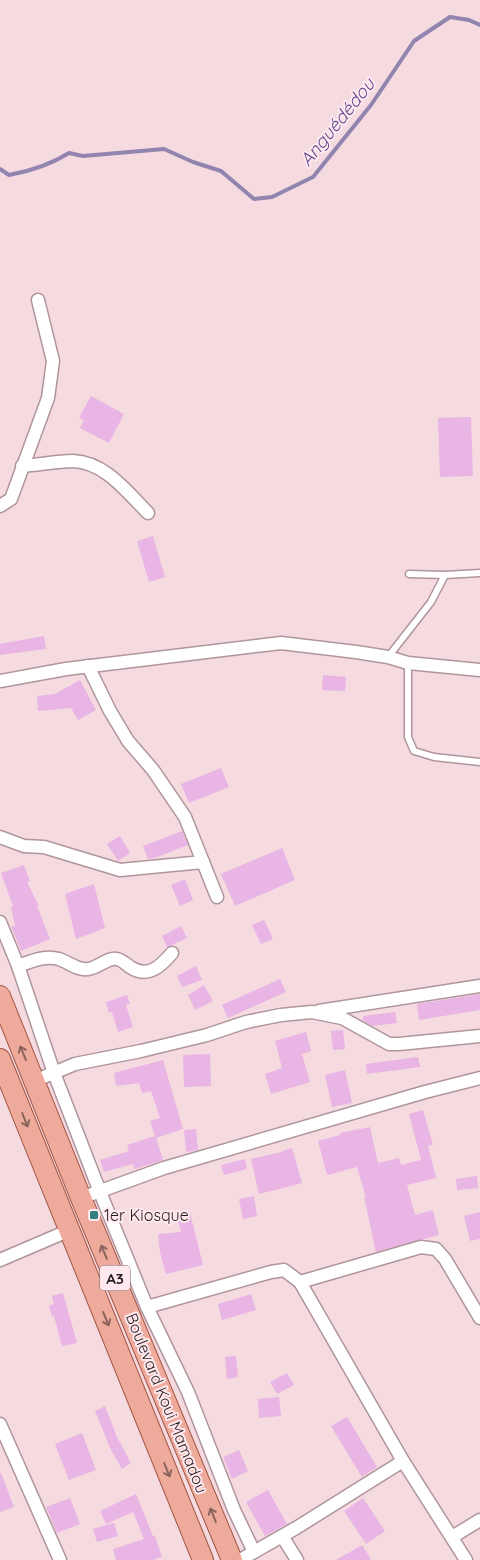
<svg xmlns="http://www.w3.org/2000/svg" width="480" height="1560" font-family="Quicksand,sans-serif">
<rect width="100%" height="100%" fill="#f5dae0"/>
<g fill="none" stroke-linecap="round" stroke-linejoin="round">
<path stroke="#9184af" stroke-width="4" d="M0,169L9,175C31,171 50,165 69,153L83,156L164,149L193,162L221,171L254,199L272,197L313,177L371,105L414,41L450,17L469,20L480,25"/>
</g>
<g fill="#e8b5e5">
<polygon points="91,396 124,414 109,443 80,428 84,420 79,418"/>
<polygon points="471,417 473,476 440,477 438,418"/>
<polygon points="153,536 165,577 149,582 137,541"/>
<polygon points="44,636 46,649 0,655 0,644"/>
<polygon points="323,675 346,677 345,691 322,690"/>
<polygon points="80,680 96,710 78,720 71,708 38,711 37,696 55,694"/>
<polygon points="221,768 229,787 189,803 181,784"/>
<polygon points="182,831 188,845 155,858 148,859 143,846"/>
<polygon points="120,836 130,853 118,861 107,844"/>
<polygon points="282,848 295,880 235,906 221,874"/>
<polygon points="24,865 30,881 27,882 39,906 37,906 50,939 21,951 11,926 15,926 11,907 13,906 1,873"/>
<polygon points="185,879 193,900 180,906 171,885"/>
<polygon points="94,884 105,928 76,939 65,894"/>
<polygon points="264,920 273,939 261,944 252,925"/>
<polygon points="181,926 187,938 167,947 162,936"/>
<polygon points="196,966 202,980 182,987 177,976"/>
<polygon points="280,979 286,992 228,1018 222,1005"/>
<polygon points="204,985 213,1001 195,1010 188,995"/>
<polygon points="480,994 480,1010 419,1020 417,1004"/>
<polygon points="127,995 130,1004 126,1005 133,1027 118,1032 112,1012 109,1013 106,1002"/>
<polygon points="395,1012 397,1023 373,1026 363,1021 363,1016"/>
<polygon points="343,1030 345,1049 333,1050 331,1031"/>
<polygon points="306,1032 311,1051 302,1054 310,1082 271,1094 265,1074 282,1068 275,1041"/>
<polygon points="210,1054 211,1086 184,1087 183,1055"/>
<polygon points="418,1057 420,1067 367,1074 366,1064"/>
<polygon points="163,1060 183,1129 156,1138 163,1160 135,1169 133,1164 104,1172 100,1160 129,1151 127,1145 155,1136 150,1121 160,1118 151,1091 142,1093 139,1083 116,1086 114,1073"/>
<polygon points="345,1070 352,1103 332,1107 325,1075"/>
<polygon points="423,1110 433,1145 428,1146 436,1178 407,1185 415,1215 433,1210 439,1235 376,1252 364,1197 366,1197 357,1167 327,1175 318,1141 340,1135 340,1133 370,1127 378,1163 399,1158 401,1165 421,1160 409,1114"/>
<polygon points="196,1129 198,1150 186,1152 184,1130"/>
<polygon points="292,1148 302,1183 259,1194 251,1159 282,1152 282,1151"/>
<polygon points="245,1159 247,1169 224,1175 221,1165"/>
<polygon points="477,1176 478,1188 457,1190 456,1179"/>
<polygon points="254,1196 257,1216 243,1219 239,1199"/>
<polygon points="480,1212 480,1239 470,1241 464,1216"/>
<polygon points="190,1213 203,1265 166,1274 160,1252 158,1234 181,1232 177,1217"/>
<polygon points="63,1293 77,1343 62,1346 54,1316 52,1316 49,1306 54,1304 52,1296"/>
<polygon points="251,1294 256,1310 222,1320 218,1304"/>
<polygon points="236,1356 238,1377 227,1379 225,1357"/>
<polygon points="287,1373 294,1385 277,1394 270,1382"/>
<polygon points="279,1397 281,1416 259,1418 258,1399"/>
<polygon points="105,1406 117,1437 131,1463 122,1469 111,1450 95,1411"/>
<polygon points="347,1417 377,1467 362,1477 331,1426"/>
<polygon points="82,1433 96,1470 69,1480 55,1444"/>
<polygon points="239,1450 248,1471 232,1479 223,1457"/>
<polygon points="0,1473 1,1473 14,1507 0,1512"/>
<polygon points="268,1490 287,1524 265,1536 246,1502"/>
<polygon points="136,1494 153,1536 155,1536 162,1557 153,1560 116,1560 113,1549 144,1539 133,1512 106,1524 100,1511"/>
<polygon points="70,1498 80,1524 57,1533 46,1507"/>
<polygon points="363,1498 385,1531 366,1544 344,1511"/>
<polygon points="114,1523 118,1536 97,1542 93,1529"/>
<polygon points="362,1545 371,1560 336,1560"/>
</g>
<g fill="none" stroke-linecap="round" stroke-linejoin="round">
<g stroke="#af959c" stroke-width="9">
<g id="service">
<polyline points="409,574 445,575 480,573"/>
<polyline points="388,657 431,602 445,575"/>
<polyline points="408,663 408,737 414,751 434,757 480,762"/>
</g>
</g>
<g stroke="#af959c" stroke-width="15">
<g id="minor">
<path d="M22,466C39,465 56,461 73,461C105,462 127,492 148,513"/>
<polyline points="0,506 11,499 48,398 53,361 38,300"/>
<polyline points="88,666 110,711 128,741 153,770 185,817 217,897"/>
<polyline points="0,681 66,669 281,643 356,652 388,657 408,663 480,670"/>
<polyline points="0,837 24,846 44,847 120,870 203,862"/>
<polyline points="0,922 18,966 54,1073 100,1192 147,1307 188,1392 234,1510 254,1552"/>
<path d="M18,966C32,961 45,955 59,959C68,962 79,971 88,969C98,968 108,957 117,959C122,960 126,964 130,967C148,979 161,966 172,953"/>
<polyline points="319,1011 480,986"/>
<polyline points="34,1081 75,1064 141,1051 207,1035 246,1022 281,1015 312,1012 342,1018 389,1044 399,1044 480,1036"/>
<polyline points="81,1198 164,1168 425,1092 480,1078"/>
<polyline points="0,1260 70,1230"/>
<polyline points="147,1307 271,1272 284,1270 300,1282"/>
<polyline points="0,1424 60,1560"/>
<polyline points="282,1536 297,1560"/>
<polyline points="452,1537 480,1520"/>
<polyline points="240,1560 296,1528 403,1461"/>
<polyline points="466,1560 403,1461 300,1282 421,1247 436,1249 445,1259 480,1318"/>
</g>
</g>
<g stroke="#a15443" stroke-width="22">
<g id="primary">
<polyline points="0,996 81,1198 232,1560"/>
<polyline points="0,1059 203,1560"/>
</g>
</g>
<use href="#service" stroke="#fff" stroke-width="6"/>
<use href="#minor" stroke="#fff" stroke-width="12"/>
<use href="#primary" stroke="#eeaa9a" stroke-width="20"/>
</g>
<defs><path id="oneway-shaft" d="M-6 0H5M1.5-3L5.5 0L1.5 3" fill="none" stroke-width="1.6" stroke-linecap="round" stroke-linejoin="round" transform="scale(1.25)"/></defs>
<g stroke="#8a645d">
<use href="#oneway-shaft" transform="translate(23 1053) rotate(-112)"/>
<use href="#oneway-shaft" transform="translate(25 1120) rotate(68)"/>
<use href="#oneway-shaft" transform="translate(104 1252) rotate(-113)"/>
<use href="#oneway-shaft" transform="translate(106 1319) rotate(68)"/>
<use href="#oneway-shaft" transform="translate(167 1470) rotate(68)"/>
<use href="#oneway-shaft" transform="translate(213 1515) rotate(-112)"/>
</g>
<rect fill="#367f80" stroke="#ffe9ee" stroke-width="2" x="89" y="1210" width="10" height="10" rx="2.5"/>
<g text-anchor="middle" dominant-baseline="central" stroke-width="4" stroke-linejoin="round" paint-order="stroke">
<rect fill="#ffe9ee" stroke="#685b5e" stroke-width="1" x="100" y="1265.5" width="30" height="25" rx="4"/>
<g font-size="15" font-weight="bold" fill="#271e20">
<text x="115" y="1278">A3</text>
</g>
<g font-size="16" fill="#271e20" stroke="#ffe9ee" text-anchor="start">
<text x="104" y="1215">1er Kiosque</text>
</g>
<g font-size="16" fill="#271e20" stroke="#ffe9ee">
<text transform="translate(167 1403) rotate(68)">Boulevard Koui Mamadou</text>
</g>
<g font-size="18" font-style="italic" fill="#5d4790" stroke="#ffe9ee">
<text transform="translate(337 122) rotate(-51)">Anguédédou</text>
</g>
</g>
</svg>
